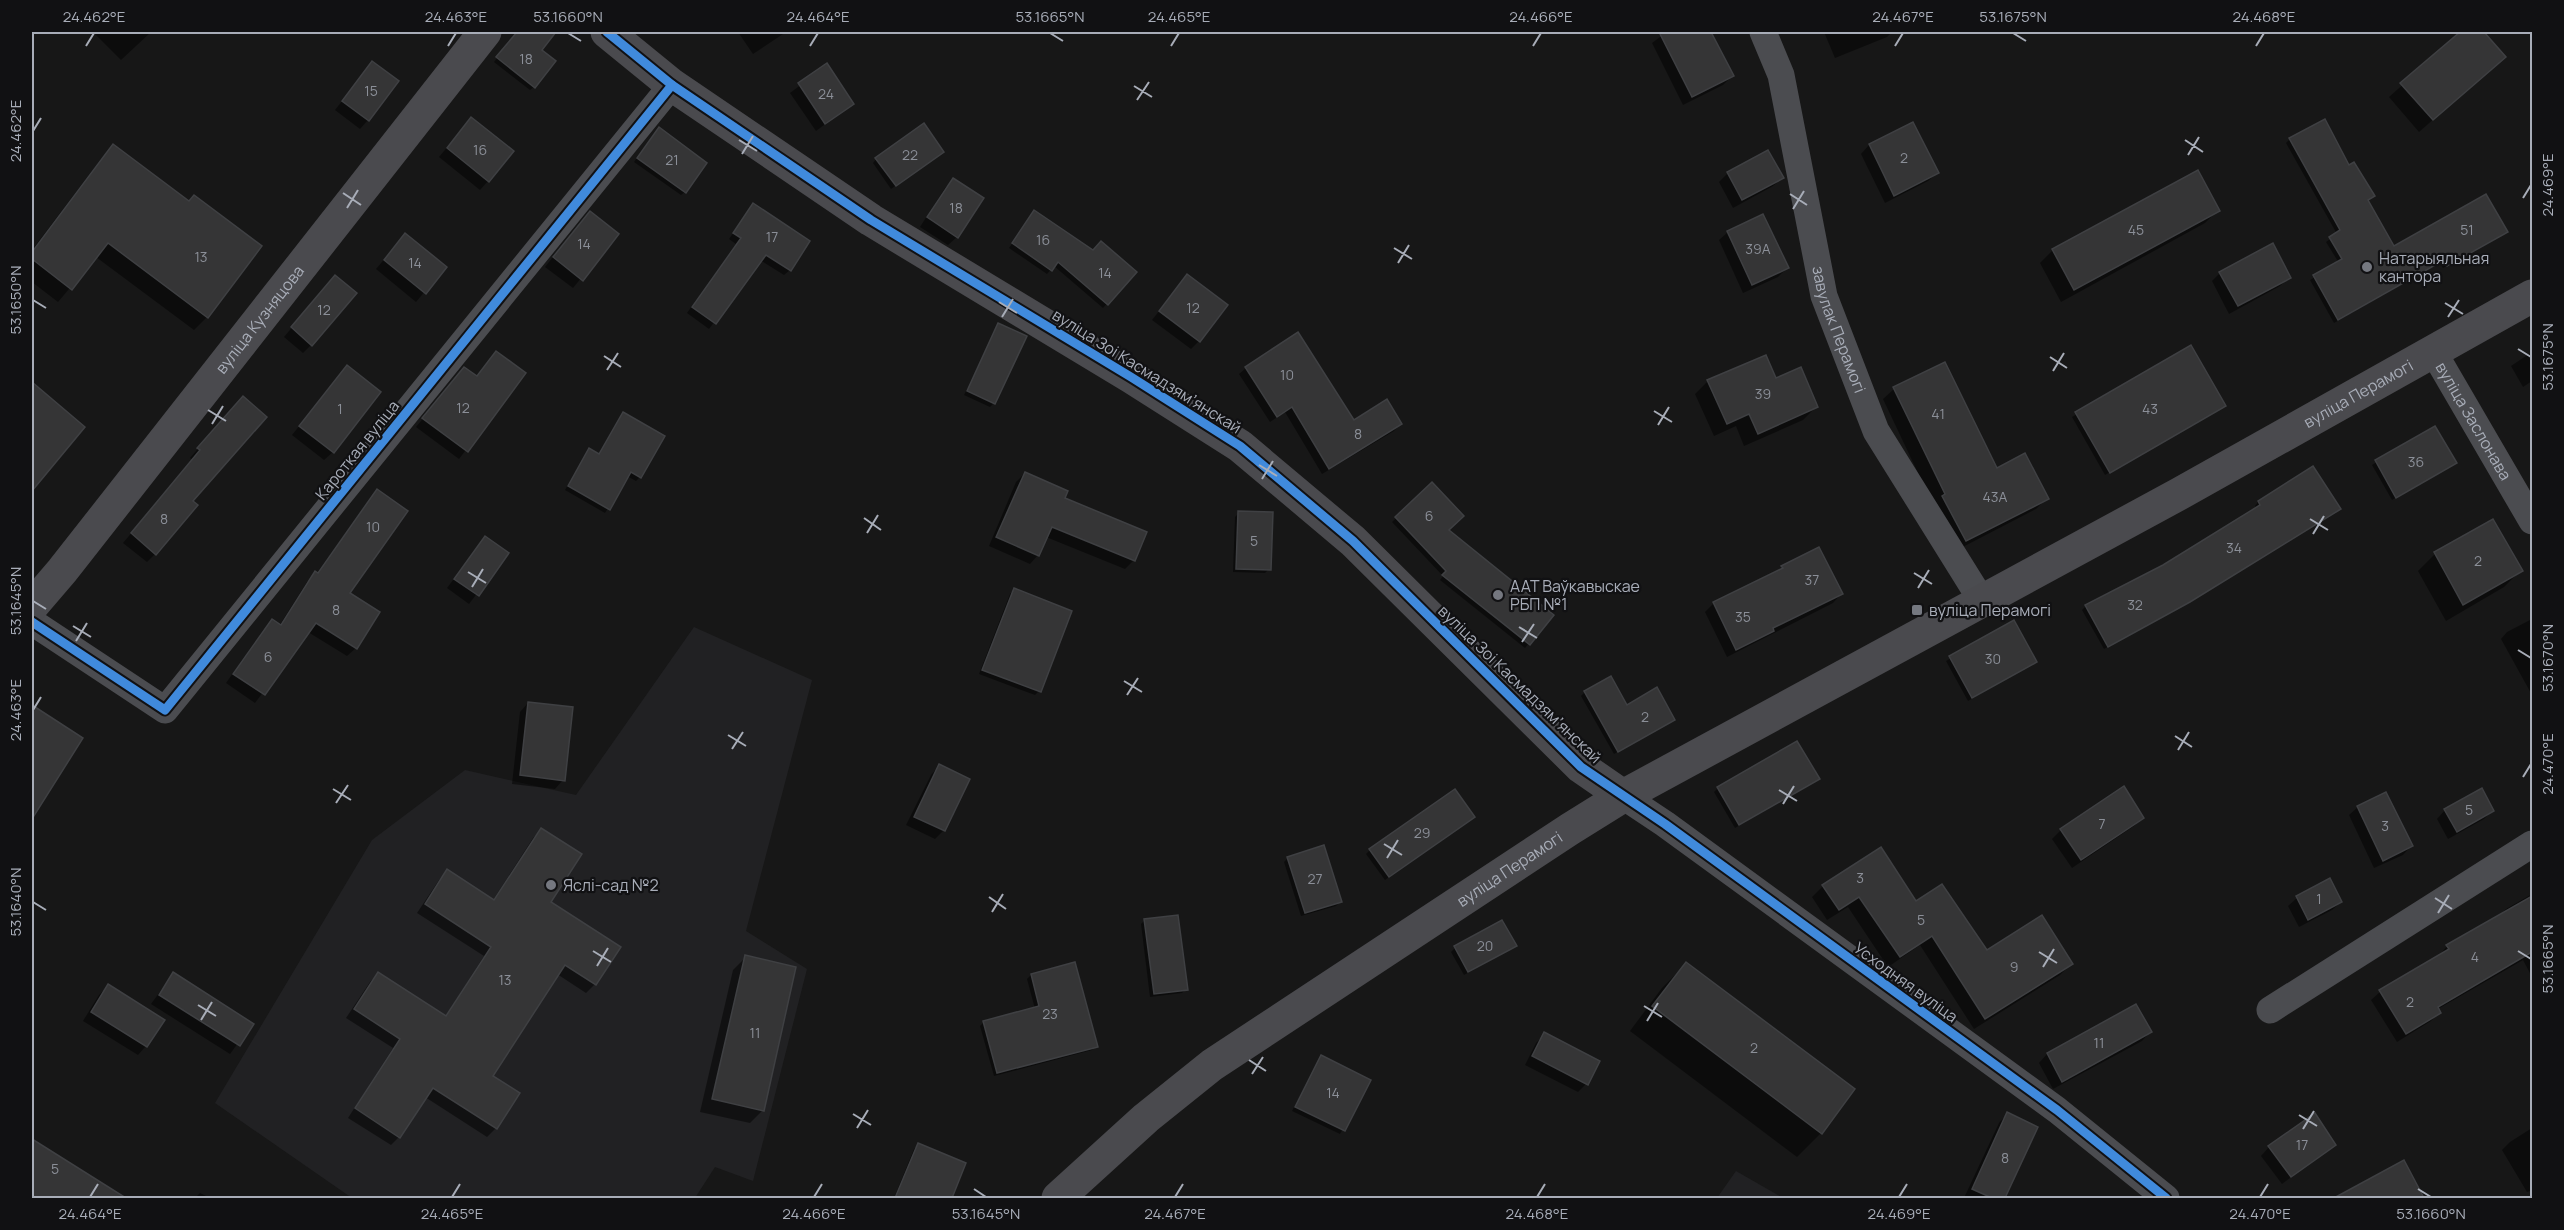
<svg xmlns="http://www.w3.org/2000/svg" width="2564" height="1230" viewBox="0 0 2564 1230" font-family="Manrope,sans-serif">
	<rect width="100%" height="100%" fill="#171717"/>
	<g fill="#212123">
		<path d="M694 627 812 680 746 931 807 969 753 1181 715 1167 695 1198H352L215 1103 372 840 465 770 576 795Z"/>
		<path d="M1736 1171 1783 1198H1717Z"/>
	</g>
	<g fill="#0007">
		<path d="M93 32H151L121 60Z"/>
		<path d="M517 32H554L539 50 534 87 530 90 494 62Z"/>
		<path d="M738 32H786L753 54Z"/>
		<path d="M1667 32H1709L1732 76 1723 85 1683 105 1652 43Z"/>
		<path d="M1824 32H1892L1887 37 1835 58Z"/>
		<path d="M2462 32H2482L2504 57 2419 132 2389 97Z"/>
		<path d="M372 63 368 120 360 129 335 110Z"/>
		<path d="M826 66 852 104 816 131 790 93Z"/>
		<path d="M471 119 488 181 480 190 439 157Z"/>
		<path d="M1913 124 1937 173 1928 181 1885 203 1861 154 1869 145Z"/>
		<path d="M655 133 685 192 681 195 634 162Z"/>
		<path d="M2290 139 2348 167 2373 196 2367 201 2393 248 2506 232 2443 268 2440 263 2334 323 2310 280 2339 263 2326 242 2337 234 2286 143Z"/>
		<path d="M114 146 189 203 260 246 207 317 194 330 96 257 58 302 32 282V250L101 159Z"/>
		<path d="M938 155 891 189 873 163 876 159Z"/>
		<path d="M1728 173 1782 178 1773 186 1733 208 1719 182Z"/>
		<path d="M953 180 957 237 948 245 920 227 945 188Z"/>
		<path d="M753 205 790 270 784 275 760 260 709 329 687 313 736 244 729 239Z"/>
		<path d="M2218 210 2205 223 2061 302 2040 263 2053 250Z"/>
		<path d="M1031 216 1093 252 1135 272 1103 308 1054 266 1047 274 1009 248Z"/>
		<path d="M581 222 617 234 573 288 545 267Z"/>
		<path d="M1728 232 1787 268 1778 277 1743 293 1719 240Z"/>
		<path d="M405 235 445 267 416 302 376 269Z"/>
		<path d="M2220 273 2289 277 2280 286 2229 314 2212 281Z"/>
		<path d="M1187 276 1199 341 1191 349 1152 320Z"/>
		<path d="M327 286 311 345 303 353 284 337Z"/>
		<path d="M999 325 994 403 990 407 964 395Z"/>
		<path d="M2191 348 2224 405 2105 475 2072 417Z"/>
		<path d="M2532 352V381L2523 387 2511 366Z"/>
		<path d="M496 353 524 374 459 459 416 427 464 369 476 377Z"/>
		<path d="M347 367 333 452 324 460 292 435Z"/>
		<path d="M1246 368 1353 422 1400 424 1394 431 1322 474 1285 412 1270 422 1239 374Z"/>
		<path d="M1775 380 1816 407 1803 420 1744 446 1736 426 1714 436 1695 394 1708 381Z"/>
		<path d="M32 384 83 428 32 488Z"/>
		<path d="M1894 389 1996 470 2047 498 2036 509 1955 551 1883 399Z"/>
		<path d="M235 406 191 501 155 554 147 562 123 543 193 460 190 458Z"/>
		<path d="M623 414 640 477 636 481 627 476 605 513 565 490 586 454 598 455Z"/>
		<path d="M2435 428 2455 463 2392 500 2372 465Z"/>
		<path d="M2313 468 2339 509 2336 513 2184 605 2104 649 2082 610 2086 606 2163 566 2257 509 2255 506 2258 502Z"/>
		<path d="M1025 473 1063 499 1134 560 1125 569 1046 537 1038 555 1030 564 989 546 1016 482Z"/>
		<path d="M1432 484 1446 530 1552 615 1525 648 1440 580 1443 576 1392 522Z"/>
		<path d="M377 491 348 593 356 648 347 656 308 632 255 703 226 683 264 629 272 621 279 626 307 582 316 574Z"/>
		<path d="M1239 513 1269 569 1265 573 1233 572 1235 517Z"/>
		<path d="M2492 521 2521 570 2504 587 2446 621 2418 571 2435 554Z"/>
		<path d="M485 538 507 554 469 604 447 588Z"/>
		<path d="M1782 567 1841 594 1833 603 1727 657 1705 612 1713 604 1776 573Z"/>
		<path d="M1014 590 1039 691 1035 695 979 674 1010 594Z"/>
		<path d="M2532 619V695L2501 639 2507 632Z"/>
		<path d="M2014 622 2035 662 1968 701 1946 661Z"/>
		<path d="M1585 692 1626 707 1673 720 1614 754 1581 696Z"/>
		<path d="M528 703 563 780 555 789 512 784 520 712Z"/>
		<path d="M32 707 81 739 32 816Z"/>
		<path d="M939 766 944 830 935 839 906 825 931 775Z"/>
		<path d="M1818 779 1735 828 1714 792 1718 788Z"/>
		<path d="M2358 807 2411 846 2403 855 2374 868 2349 815Z"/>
		<path d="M2445 810 2492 811 2484 819 2448 839 2437 819Z"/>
		<path d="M2142 818 2134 826 2072 868 2052 839 2061 830Z"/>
		<path d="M1469 821 1385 880 1366 854 1370 850Z"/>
		<path d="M541 830 549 902 595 984 586 993 557 974 491 1076 518 1094 496 1128 487 1137 425 1097 399 1137 391 1145 348 1118 393 1048 346 1018 370 982 378 973 445 1017 484 956 417 913 439 880 447 871 493 900 533 838Z"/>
		<path d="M1288 858 1340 902 1336 906 1301 916 1284 862Z"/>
		<path d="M2330 880 2341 902 2332 910 2299 927 2288 906 2297 898Z"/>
		<path d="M1823 886 1916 903 1986 952 2071 964 2060 975 1974 1029 1920 945 1888 967 1848 907 1827 920 1812 897Z"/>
		<path d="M2532 894V977L2523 960 2438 1009 2439 1012 2431 1021 2397 1042 2371 1000 2380 992 2439 956 2447 946 2498 917 2506 909Z"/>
		<path d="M1145 920 1186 989 1182 993 1150 997 1141 924Z"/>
		<path d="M1515 946 1464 975 1451 952 1455 948Z"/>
		<path d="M746 957 763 1110 750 1123 700 1112 733 970Z"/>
		<path d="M1686 964 1821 1133 1797 1157 1630 1031 1662 988Z"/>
		<path d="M173 974 252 1024 230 1054 151 1004Z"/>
		<path d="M1031 975 1096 1046 1092 1050 994 1076 980 1026 984 1022 1035 1009 1027 979Z"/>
		<path d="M108 986 146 1046 138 1055 83 1021 99 995Z"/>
		<path d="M2135 1006 2150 1032 2142 1041 2053 1089 2039 1063 2047 1054Z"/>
		<path d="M1545 1034 1586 1084 1578 1092 1525 1065 1536 1043Z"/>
		<path d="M1321 1057 1369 1081 1340 1134 1292 1111Z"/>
		<path d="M2007 1114 2036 1128 2003 1198H1964L1999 1123Z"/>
		<path d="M2532 1128V1195L2530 1191 2527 1192 2502 1150 2510 1142Z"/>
		<path d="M32 1141 123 1198H32Z"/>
		<path d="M918 1145 964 1164 950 1198H894L914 1149Z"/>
		<path d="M2334 1145 2282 1184 2261 1156 2269 1147Z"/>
		<path d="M2350 1191 2421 1197 2419 1198H2343Z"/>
		<path d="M200 1193 210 1198H195Z"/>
	</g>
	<g fill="#353536" stroke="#3f4043" stroke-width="1.5">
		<path d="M517 32H556L542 50 556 61 535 88 496 57Z"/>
		<path d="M1659 32H1711L1734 76 1692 97Z"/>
		<path d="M2460 32H2484L2506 57 2433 120 2400 83Z"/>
		<path d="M372 61 399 81 369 121 342 101Z"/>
		<path d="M827 63 854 104 825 124 798 83Z"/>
		<path d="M471 117 514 151 489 182 447 148Z"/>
		<path d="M2325 119 2349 165 2354 162 2375 196 2368 200 2394 246 2486 194 2508 232 2447 266 2444 260 2338 320 2313 275 2342 259 2329 237 2340 230 2289 138Z"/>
		<path d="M1913 122 1939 173 1894 196 1869 144Z"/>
		<path d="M924 123 944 152 896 186 875 158Z"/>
		<path d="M659 127 707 163 686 193 637 158Z"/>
		<path d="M113 144 189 201 194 195 262 246 208 318 108 243 72 290 32 259V252Z"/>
		<path d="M1768 150 1784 178 1742 200 1727 172Z"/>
		<path d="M2198 170 2220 211 2074 290 2052 249Z"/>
		<path d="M953 178 984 198 958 238 927 217Z"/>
		<path d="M753 203 810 241 791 271 766 255 716 324 692 307 741 238 733 233Z"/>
		<path d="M1034 210 1093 250 1101 241 1137 272 1108 305 1058 262 1052 271 1012 243Z"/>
		<path d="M590 211 619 234 583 281 553 257Z"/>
		<path d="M1763 214 1789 268 1752 285 1727 231Z"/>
		<path d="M405 233 447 267 426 294 384 260Z"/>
		<path d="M2273 243 2291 278 2238 306 2219 272Z"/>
		<path d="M1187 274 1228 305 1200 342 1159 311Z"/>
		<path d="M335 275 357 293 312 346 291 327Z"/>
		<path d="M998 323 1027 336 995 404 967 391Z"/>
		<path d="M1298 332 1354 420 1387 399 1402 424 1329 469 1292 407 1277 417 1245 367Z"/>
		<path d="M2191 345 2226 406 2110 473 2075 412Z"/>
		<path d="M496 351 526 373 468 452 422 418 464 367 477 376Z"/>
		<path d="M1766 355 1776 378 1801 367 1818 407 1758 434 1749 414 1727 424 1707 380Z"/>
		<path d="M1945 362 1997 468 2025 453 2049 499 1966 541 1942 496 1945 494 1893 387Z"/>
		<path d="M347 365 381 392 334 453 299 426Z"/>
		<path d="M32 382 85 427 32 491Z"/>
		<path d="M243 396 267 417 193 501 198 505 156 555 131 533 200 450 197 448Z"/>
		<path d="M623 412 665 436 641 478 631 472 610 510 568 486 589 448 599 454Z"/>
		<path d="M2435 426 2457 463 2396 498 2375 460Z"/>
		<path d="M2313 466 2341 509 2190 602 2108 647 2085 605 2163 565 2260 505 2258 501Z"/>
		<path d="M1025 472 1068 491 1065 498 1147 532 1135 561 1052 527 1039 556 996 537Z"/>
		<path d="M1432 482 1464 516 1449 530 1554 615 1530 645 1442 575 1446 571 1395 517Z"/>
		<path d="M377 489 408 511 350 593 380 612 357 649 316 623 265 695 233 674 272 619 281 625 315 571 318 573Z"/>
		<path d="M1238 511 1273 512 1271 570 1236 569Z"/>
		<path d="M2493 519 2523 571 2463 605 2434 552Z"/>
		<path d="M485 536 509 553 479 596 454 579Z"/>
		<path d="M1819 547 1843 594 1773 628 1774 631 1736 650 1713 602 1783 568 1781 566Z"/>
		<path d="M1014 588 1072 611 1041 692 982 670Z"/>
		<path d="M2014 620 2037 662 1972 698 1949 656Z"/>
		<path d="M1611 676 1627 705 1657 687 1675 720 1618 752 1584 691Z"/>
		<path d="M528 702 573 707 565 781 520 775Z"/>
		<path d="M32 705 83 738 32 819Z"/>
		<path d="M1797 741 1820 779 1739 825 1717 787Z"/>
		<path d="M939 764 970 779 945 831 914 817Z"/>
		<path d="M2124 786 2144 818 2081 860 2060 829Z"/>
		<path d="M2482 788 2494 811 2457 832 2444 809Z"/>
		<path d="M1455 789 1475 817 1389 877 1369 849Z"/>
		<path d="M2386 792 2413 846 2383 861 2357 806Z"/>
		<path d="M541 828 582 854 551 902 621 947 596 985 565 965 493 1076 520 1093 497 1129 433 1088 400 1138 355 1108 400 1039 354 1009 378 972 446 1016 491 947 425 904 447 869 494 900Z"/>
		<path d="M1324 845 1342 902 1305 913 1287 857Z"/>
		<path d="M1881 847 1916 901 1942 884 1987 950 2042 915 2073 964 1985 1019 1932 936 1900 957 1859 897 1839 910 1822 885Z"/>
		<path d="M2330 878 2342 902 2308 920 2296 896Z"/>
		<path d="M2532 896V952L2438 1007 2441 1013 2406 1034 2379 990 2449 949 2446 945Z"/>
		<path d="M1178 915 1188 990 1154 994 1144 919Z"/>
		<path d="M1502 920 1517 946 1468 972 1454 946Z"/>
		<path d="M745 955 796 967 764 1111 712 1099Z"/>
		<path d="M1075 962 1098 1047 997 1073 983 1021 1039 1006 1031 974Z"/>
		<path d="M1686 962 1855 1089 1822 1134 1652 1006Z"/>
		<path d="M173 972 254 1024 240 1046 159 995Z"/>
		<path d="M108 984 165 1020 147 1047 91 1012Z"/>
		<path d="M2136 1004 2152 1032 2062 1082 2047 1053Z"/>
		<path d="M1544 1032 1600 1061 1588 1085 1532 1056Z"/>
		<path d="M1321 1055 1371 1080 1345 1131 1295 1107Z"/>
		<path d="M2007 1112 2038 1127 2005 1198H1992L1972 1189Z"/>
		<path d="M2315 1113 2336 1145 2291 1177 2268 1146Z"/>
		<path d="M32 1139 126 1198H32Z"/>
		<path d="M918 1143 966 1163 952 1198H895Z"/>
		<path d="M2404 1160 2424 1198H2334Z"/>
	</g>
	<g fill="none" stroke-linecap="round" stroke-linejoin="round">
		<g stroke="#4b4c50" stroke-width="27">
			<path id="s1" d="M1763 32 1781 75 1824 296 1876 431 1982 601"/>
			<path id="s2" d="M2433 351 2532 521"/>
			<path d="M32 622 165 710 672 85"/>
			<path d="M1623 796 1665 824 2057 1110 2166 1198"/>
			<path d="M2270 1010 2532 844"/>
		</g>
		<g stroke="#4a4a4e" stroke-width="33">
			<path d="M607 32 672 85 871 220 1131 377 1240 446 1353 541 1581 767 1623 796"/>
			<path id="s3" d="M32 606 62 571 485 32"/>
			<path id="s4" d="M1058 1198 1146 1118 1212 1065 1570 829 1623 796 2179 494 2532 296"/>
		</g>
		<g stroke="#111113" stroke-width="13">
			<g id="cycleway">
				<path d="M607 32 672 85 871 220 1131 377 1240 446 1353 541 1581 767 1665 824 2057 1110 2166 1198"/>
				<path d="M32 622 165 710 672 85"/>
			</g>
		</g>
		<use href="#cycleway" stroke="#408adc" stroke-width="9"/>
	</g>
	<path fill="none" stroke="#a8adb8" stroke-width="2" d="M568 33 581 41M1050 33 1063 41M2013 33 2026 41M86 46 94 33M448 46 456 33M810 46 818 33M1171 46 1179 33M1533 46 1541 33M1895 46 1903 33M2256 46 2264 33M1134 86 1152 97M1137 100 1149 82M33 131 41 118M739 140 757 151M2185 140 2203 152M742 154 753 136M2188 155 2199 137M343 193 361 205M1790 194 1807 205M2523 198 2531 185M347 208 358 190M1793 209 1804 191M1394 248 1412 259M1398 263 1409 245M33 300 46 308M999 302 1017 313M2445 303 2463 314M1002 317 1013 299M2448 317 2459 300M2518 349 2531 357M604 356 621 367M2050 357 2067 368M607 370 618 353M2053 371 2064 353M208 410 226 421M1654 411 1672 422M212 424 223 406M1658 425 1669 407M1259 465 1277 476M1262 479 1273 461M864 518 881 530M2310 519 2328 530M867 533 878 515M2313 534 2324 516M468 572 486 583M1914 573 1932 584M472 587 483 569M1918 588 1929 570M33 601 46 609M73 626 91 637M1519 627 1537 638M76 641 87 623M1522 642 1534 624M2518 650 2531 658M1124 681 1142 692M1127 695 1138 678M33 710 41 697M728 735 746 746M2175 736 2192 747M732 749 743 732M2178 750 2189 732M2523 777 2531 764M333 789 351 800M1779 790 1797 801M336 803 348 785M1783 804 1794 786M1384 844 1402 855M1387 858 1398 840M989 897 1006 909M2435 898 2452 909M33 902 46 910M992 912 1003 894M2438 913 2449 895M593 951 611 962M2518 951 2531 959M2039 952 2057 963M597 966 608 948M2043 967 2054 949M198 1005 216 1016M1644 1006 1662 1017M201 1020 212 1002M1647 1021 1658 1003M1249 1060 1266 1071M1252 1074 1263 1057M853 1114 871 1125M2299 1115 2317 1126M857 1128 868 1110M2303 1129 2314 1111M974 1189 986 1197M2418 1189 2431 1197M90 1197 98 1184M452 1197 460 1184M814 1197 822 1184M1175 1197 1183 1184M1537 1197 1545 1184M1899 1197 1907 1184M2260 1197 2268 1184"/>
	<g fill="#757880" stroke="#111113" stroke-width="2">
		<circle cx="2367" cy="267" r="6"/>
		<circle cx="1498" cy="595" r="6"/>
		<rect x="1911" y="604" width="12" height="12" rx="3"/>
		<circle cx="551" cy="885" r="6"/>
	</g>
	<g text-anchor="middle" stroke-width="4.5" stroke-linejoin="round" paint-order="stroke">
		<g font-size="14" fill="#8b8f98">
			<text x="526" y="64">18</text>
			<text x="371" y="96">15</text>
			<text x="826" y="99">24</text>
			<text x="480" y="155">16</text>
			<text x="910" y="160">22</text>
			<text x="1904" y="163">2</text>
			<text x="672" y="165">21</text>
			<text x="956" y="213">18</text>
			<text x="2136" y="235">45</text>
			<text x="2467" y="235">51</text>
			<text x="772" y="242">17</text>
			<text x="1043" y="245">16</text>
			<text x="584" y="249">14</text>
			<text x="1758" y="254">39А</text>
			<text x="201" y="262">13</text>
			<text x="415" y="268">14</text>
			<text x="1105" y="278">14</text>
			<text x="1193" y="313">12</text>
			<text x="324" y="315">12</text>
			<text x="1287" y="380">10</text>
			<text x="1763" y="399">39</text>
			<text x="463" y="413">12</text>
			<text x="340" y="414">1</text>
			<text x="2150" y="414">43</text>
			<text x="1938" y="419">41</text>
			<text x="1358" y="439">8</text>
			<text x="2416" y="467">36</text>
			<text x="1995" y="502">43А</text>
			<text x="1429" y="521">6</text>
			<text x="164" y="524">8</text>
			<text x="373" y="532">10</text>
			<text x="1254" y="546">5</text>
			<text x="2234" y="553">34</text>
			<text x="2478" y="566">2</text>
			<text x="1812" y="585">37</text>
			<text x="2135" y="610">32</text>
			<text x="336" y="615">8</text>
			<text x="1743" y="622">35</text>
			<text x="268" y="662">6</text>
			<text x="1993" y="664">30</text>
			<text x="1645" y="722">2</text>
			<text x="2469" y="815">5</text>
			<text x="2102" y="829">7</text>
			<text x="2385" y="831">3</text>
			<text x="1422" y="838">29</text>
			<text x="1860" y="883">3</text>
			<text x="1315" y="884">27</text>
			<text x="2319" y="904">1</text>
			<text x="1921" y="925">5</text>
			<text x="1485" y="951">20</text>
			<text x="2475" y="962">4</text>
			<text x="2014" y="972">9</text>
			<text x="505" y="985">13</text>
			<text x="2410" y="1007">2</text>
			<text x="1050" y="1019">23</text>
			<text x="755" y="1038">11</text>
			<text x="2099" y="1048">11</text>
			<text x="1754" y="1053">2</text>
			<text x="1333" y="1098">14</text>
			<text x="2302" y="1150">17</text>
			<text x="2005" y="1163">8</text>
			<text x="55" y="1174">5</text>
		</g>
		<g font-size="16" fill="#a8adb8" stroke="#111113" text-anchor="start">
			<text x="2379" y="264">Натарыяльная<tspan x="2379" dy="18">кантора</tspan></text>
			<text x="1510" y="592">ААТ Ваўкавыскае<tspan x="1510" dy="18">РБП №1</tspan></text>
			<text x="1929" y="616">вуліца Перамогі</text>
			<text x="563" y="891">Яслі-сад №2</text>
		</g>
		<g font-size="16" fill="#a8adb8" stroke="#111113">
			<text dy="6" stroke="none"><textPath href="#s3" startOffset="366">вуліца Кузняцова</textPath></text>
			<text dy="6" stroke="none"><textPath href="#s1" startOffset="308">завулак Перамогі</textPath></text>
			<text transform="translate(1147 371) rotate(32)" y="6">вуліца Зоі Касмадзямʼянскай</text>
			<text dy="6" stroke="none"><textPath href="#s4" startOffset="1533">вуліца Перамогі</textPath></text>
			<text dy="6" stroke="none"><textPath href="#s2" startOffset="81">вуліца Заслонава</textPath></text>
			<text transform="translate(357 450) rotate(-51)" y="6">Кароткая вуліца</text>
			<text transform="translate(1520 684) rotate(44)" y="6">вуліца Зоі Касмадзямʼянскай</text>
			<text dy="6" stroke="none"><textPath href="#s4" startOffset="560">вуліца Перамогі</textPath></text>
			<text transform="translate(1906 982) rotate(36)" y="6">Усходняя вуліца</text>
		</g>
	</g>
	<rect width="2564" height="1230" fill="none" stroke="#111113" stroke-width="66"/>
	<rect x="33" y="33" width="2498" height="1164" fill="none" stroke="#a8adb8" stroke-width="2"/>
	<g font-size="15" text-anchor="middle" fill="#a8adb8">
		<text x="94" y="22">24.462°E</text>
		<text x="456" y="22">24.463°E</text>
		<text x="568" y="22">53.1660°N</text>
		<text x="818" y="22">24.464°E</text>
		<text x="1050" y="22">53.1665°N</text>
		<text x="1179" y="22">24.465°E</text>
		<text x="1541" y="22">24.466°E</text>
		<text x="1903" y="22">24.467°E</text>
		<text x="2013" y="22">53.1675°N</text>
		<text x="2264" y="22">24.468°E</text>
		<text transform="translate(16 131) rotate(-90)" y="5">24.462°E</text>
		<text transform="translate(2548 185) rotate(-90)" y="5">24.469°E</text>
		<text transform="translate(16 300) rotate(-90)" y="5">53.1650°N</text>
		<text transform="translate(2548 357) rotate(-90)" y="5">53.1675°N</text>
		<text transform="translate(16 601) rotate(-90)" y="5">53.1645°N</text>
		<text transform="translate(2548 658) rotate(-90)" y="5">53.1670°N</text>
		<text transform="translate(16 710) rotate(-90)" y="5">24.463°E</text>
		<text transform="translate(2548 764) rotate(-90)" y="5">24.470°E</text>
		<text transform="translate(16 902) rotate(-90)" y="5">53.1640°N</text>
		<text transform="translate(2548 959) rotate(-90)" y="5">53.1665°N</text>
		<text x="90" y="1219">24.464°E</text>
		<text x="452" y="1219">24.465°E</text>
		<text x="814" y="1219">24.466°E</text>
		<text x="986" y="1219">53.1645°N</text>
		<text x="1175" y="1219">24.467°E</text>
		<text x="1537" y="1219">24.468°E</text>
		<text x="1899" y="1219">24.469°E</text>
		<text x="2260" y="1219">24.470°E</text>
		<text x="2431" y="1219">53.1660°N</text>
	</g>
</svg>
